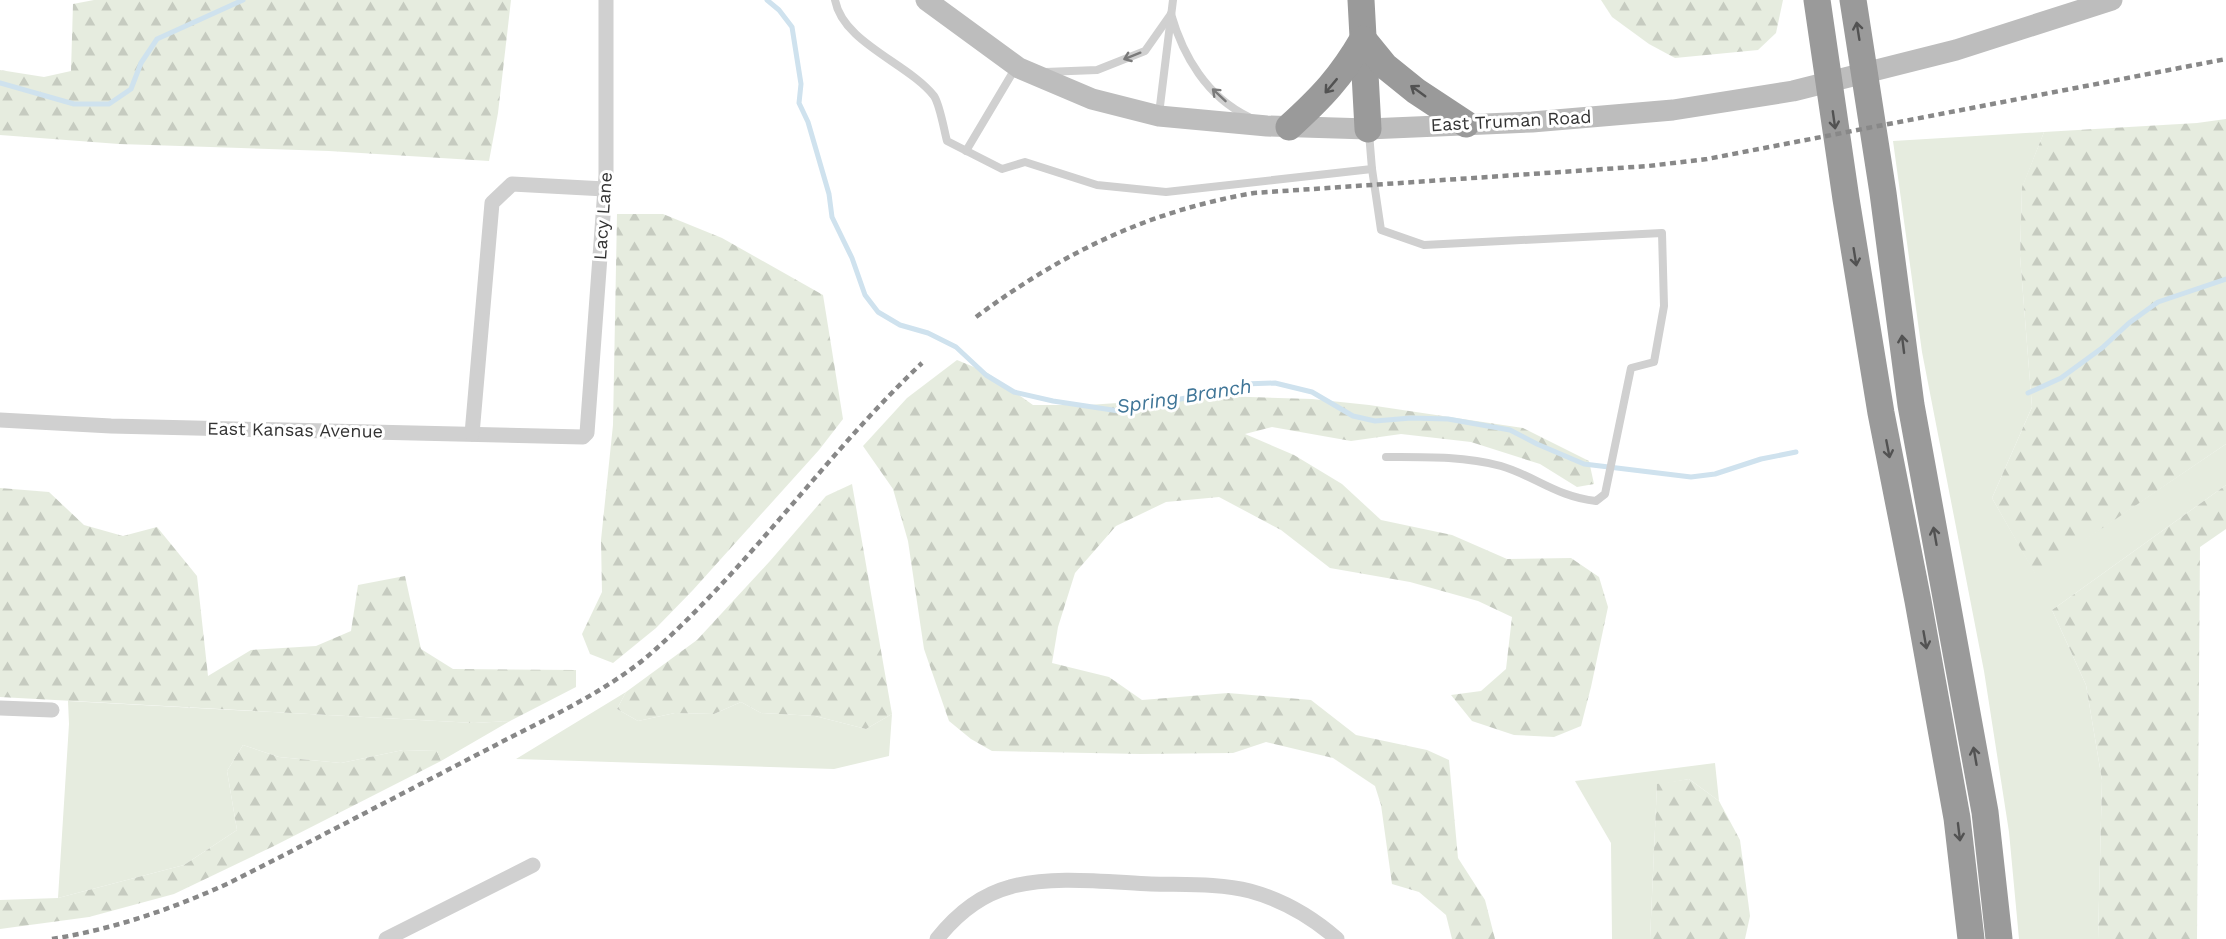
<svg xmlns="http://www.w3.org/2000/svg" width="2226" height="939" viewBox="0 0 2226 939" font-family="'Work Sans',sans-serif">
	<defs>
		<pattern id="forest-firs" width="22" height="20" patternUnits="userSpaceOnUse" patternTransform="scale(1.5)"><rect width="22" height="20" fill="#e6ecdf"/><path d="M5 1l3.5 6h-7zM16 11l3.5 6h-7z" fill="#c6cbc0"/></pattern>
	</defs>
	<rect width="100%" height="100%" fill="#fff"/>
	<g fill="#e6ecdf">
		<path d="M2044 132 2022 188 2020 256 2032 407 1992 498 2035 573 2226 444V485L2052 610 2086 685 2102 780 2098 939H2019L2009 832 1984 671 1922 352 1893 141Z"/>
		<path d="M626 692 617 709 638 721 675 713 714 714 741 702 761 713 815 716 866 729 892 714 889 756 834 769 516 759Z"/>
		<path d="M68 701 474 723 510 721 441 761 437 751 403 750 341 763 279 757 243 745 227 771 237 830 184 865 58 898 69 724Z"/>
		<path d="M1715 763 1719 801 1689 779 1657 785 1650 939H1612L1611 843 1575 781Z"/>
	</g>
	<g fill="url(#forest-firs)">
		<path d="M94 0H511L498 113 489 161 329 151 119 144 0 135V70L44 77 71 71 73 4Z"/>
		<path d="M1601 0H1783L1776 33 1758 50 1675 58 1649 44 1612 17Z"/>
		<path d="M2226 119V444L2035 574 1992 498 2032 407 2020 256 2022 187 2044 132 2197 123Z"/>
		<path d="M617 214H663L722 238 823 295 843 419 819 450 693 590 656 628 613 663 590 654 582 634 602 592 601 540 613 425Z"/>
		<path d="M957 360 986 372 1033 405H1088L1220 396 1312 399 1369 405 1523 428 1589 461 1594 484 1577 487 1540 464 1471 442 1401 434 1351 441 1272 427 1245 434 1294 455 1342 484 1381 520 1452 535 1507 559 1571 558 1599 577 1608 607 1591 687 1581 726 1554 737 1514 735 1472 721 1451 695 1481 691 1506 669 1512 617 1478 601 1410 582 1330 568 1281 530 1219 497 1166 502 1116 526 1075 573 1058 627 1052 663 1109 677 1142 700 1228 693 1311 700 1356 735 1427 750 1449 760 1458 858 1485 900 1495 939H1452L1446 915 1419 892 1392 884 1381 805 1375 786 1333 758 1266 742 1233 753 1140 754 992 751 971 739 949 721 924 649 908 541 893 489 863 446 907 398Z"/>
		<path d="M852 484 892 714 866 729 815 716 761 713 741 702 714 714 675 713 638 721 617 709 626 692 697 640 770 561 826 496Z"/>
		<path d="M2226 485V529L2200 547 2197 939H2098L2102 780 2086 685 2052 610Z"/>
		<path d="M0 488 49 492 84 525 123 536 157 527 197 576 208 676 251 650 316 646 351 631 358 585 405 576 421 649 453 669 576 670V687L510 721 474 723 0 697Z"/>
		<path d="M243 745 279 757 341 763 403 750 437 751 441 761 274 846 174 894 89 917 0 929V900L58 898 184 865 237 830 227 771Z"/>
		<path d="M1689 779 1719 801 1740 840 1750 916 1745 939H1650L1657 784Z"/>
	</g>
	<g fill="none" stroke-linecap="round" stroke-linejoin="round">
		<g stroke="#cfe2ee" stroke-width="5">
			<path d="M767 0 779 10 792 27 801 84 799 103 808 122 829 194 832 217 852 258 865 295 878 312 900 325 928 333 956 347 986 375 1014 392 1053 401 1119 411 1196 396 1244 384 1275 383 1312 392 1353 416 1375 421 1411 418 1448 419 1510 430 1537 444 1584 464 1691 477 1715 474 1761 459 1796 452"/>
			<path d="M0 83 74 104H109L131 89 141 63 157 39 243 0"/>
			<path d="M2028 393 2061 378 2102 348 2129 323 2158 302 2226 279"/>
		</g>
		<g stroke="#d0d0d0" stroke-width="8">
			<path d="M835 0C843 43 908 63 934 96 940 105 944 130 947 141L1002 169 1025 162 1097 185 1166 192 1372 169"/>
			<path d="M1171 14C1183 56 1207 97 1249 117"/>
			<path d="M1045 72 1097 70 1145 51 1171 14"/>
			<path d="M1159 114 1173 0"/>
			<path d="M1369 133 1372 169 1381 230 1424 245 1662 233 1664 306 1654 362 1631 368 1605 494 1596 501C1557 497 1535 476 1501 466 1464 456 1424 457 1386 457"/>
			<path d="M966 151 1016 67"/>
		</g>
		<g stroke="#d0d0d0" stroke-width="15">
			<path d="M0 420 111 426 583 437 587 433 606 175V0"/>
			<path d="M472 434 492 203 512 184 605 189"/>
			<path d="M0 708 52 710"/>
			<path d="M386 939 533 865"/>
			<path d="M937 939C956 915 980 895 1010 887 1050 875 1108 882 1151 884 1183 885 1219 883 1250 891 1283 900 1312 917 1337 939"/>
		</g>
		<path stroke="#bdbdbd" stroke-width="21" d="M926 0 1019 68 1092 99 1159 116 1267 126 1368 129 1532 122 1673 110 1793 91 1956 50 2112 0"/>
		<g stroke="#9a9a9a" stroke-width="27">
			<path d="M1361 0 1368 129"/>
			<path d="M1817 0 1846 199 1881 413 1918 601 1957 818 1971 939"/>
			<path d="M1853 0 1883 193 1911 405 1985 812 1999 939"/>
			<path d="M1289 127C1322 97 1341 77 1363 39L1385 66 1416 91 1466 124"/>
		</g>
		<g stroke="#888" stroke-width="4.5" stroke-dasharray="6 4.5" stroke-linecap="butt">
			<path d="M976 317C1062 253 1148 211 1254 193L1648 166 1707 159 2226 59"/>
			<path d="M52 939C114 929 172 909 229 883 316 839 403 793 490 748 547 718 610 691 657 648 754 561 828 452 922 363"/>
		</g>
	</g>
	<defs><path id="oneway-shaft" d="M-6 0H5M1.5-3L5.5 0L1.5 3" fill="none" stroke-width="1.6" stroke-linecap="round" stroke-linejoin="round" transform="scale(1.5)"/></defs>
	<g stroke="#525252">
		<use href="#oneway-shaft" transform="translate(1858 31) rotate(-99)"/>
		<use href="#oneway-shaft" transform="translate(1331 86) rotate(130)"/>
		<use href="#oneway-shaft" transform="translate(1418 91) rotate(-144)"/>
		<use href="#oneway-shaft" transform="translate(1834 120) rotate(82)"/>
		<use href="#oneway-shaft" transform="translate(1855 257) rotate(81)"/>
		<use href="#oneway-shaft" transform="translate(1903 344) rotate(-97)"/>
		<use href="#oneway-shaft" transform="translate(1888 449) rotate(79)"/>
		<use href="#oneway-shaft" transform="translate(1935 536) rotate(-100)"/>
		<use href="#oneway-shaft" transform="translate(1925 640) rotate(80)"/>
		<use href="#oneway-shaft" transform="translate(1975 756) rotate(-100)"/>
		<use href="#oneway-shaft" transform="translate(1959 832) rotate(83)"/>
	</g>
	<g stroke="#7a7a7a">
		<use href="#oneway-shaft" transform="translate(1132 56) rotate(158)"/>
		<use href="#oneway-shaft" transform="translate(1219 95) rotate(-137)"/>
	</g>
	<g text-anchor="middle" stroke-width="6" stroke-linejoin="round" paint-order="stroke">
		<g font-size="18" fill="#333" stroke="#fff">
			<text transform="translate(1511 121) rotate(-3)" y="6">East Truman Road</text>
			<text transform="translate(603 216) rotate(-86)" y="6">Lacy Lane</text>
			<text transform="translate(295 430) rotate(1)" y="6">East Kansas Avenue</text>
		</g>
		<g font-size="20" font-style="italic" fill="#3f7597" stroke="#fff">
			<text transform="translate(1184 396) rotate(-9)" y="7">Spring Branch</text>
		</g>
	</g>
</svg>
